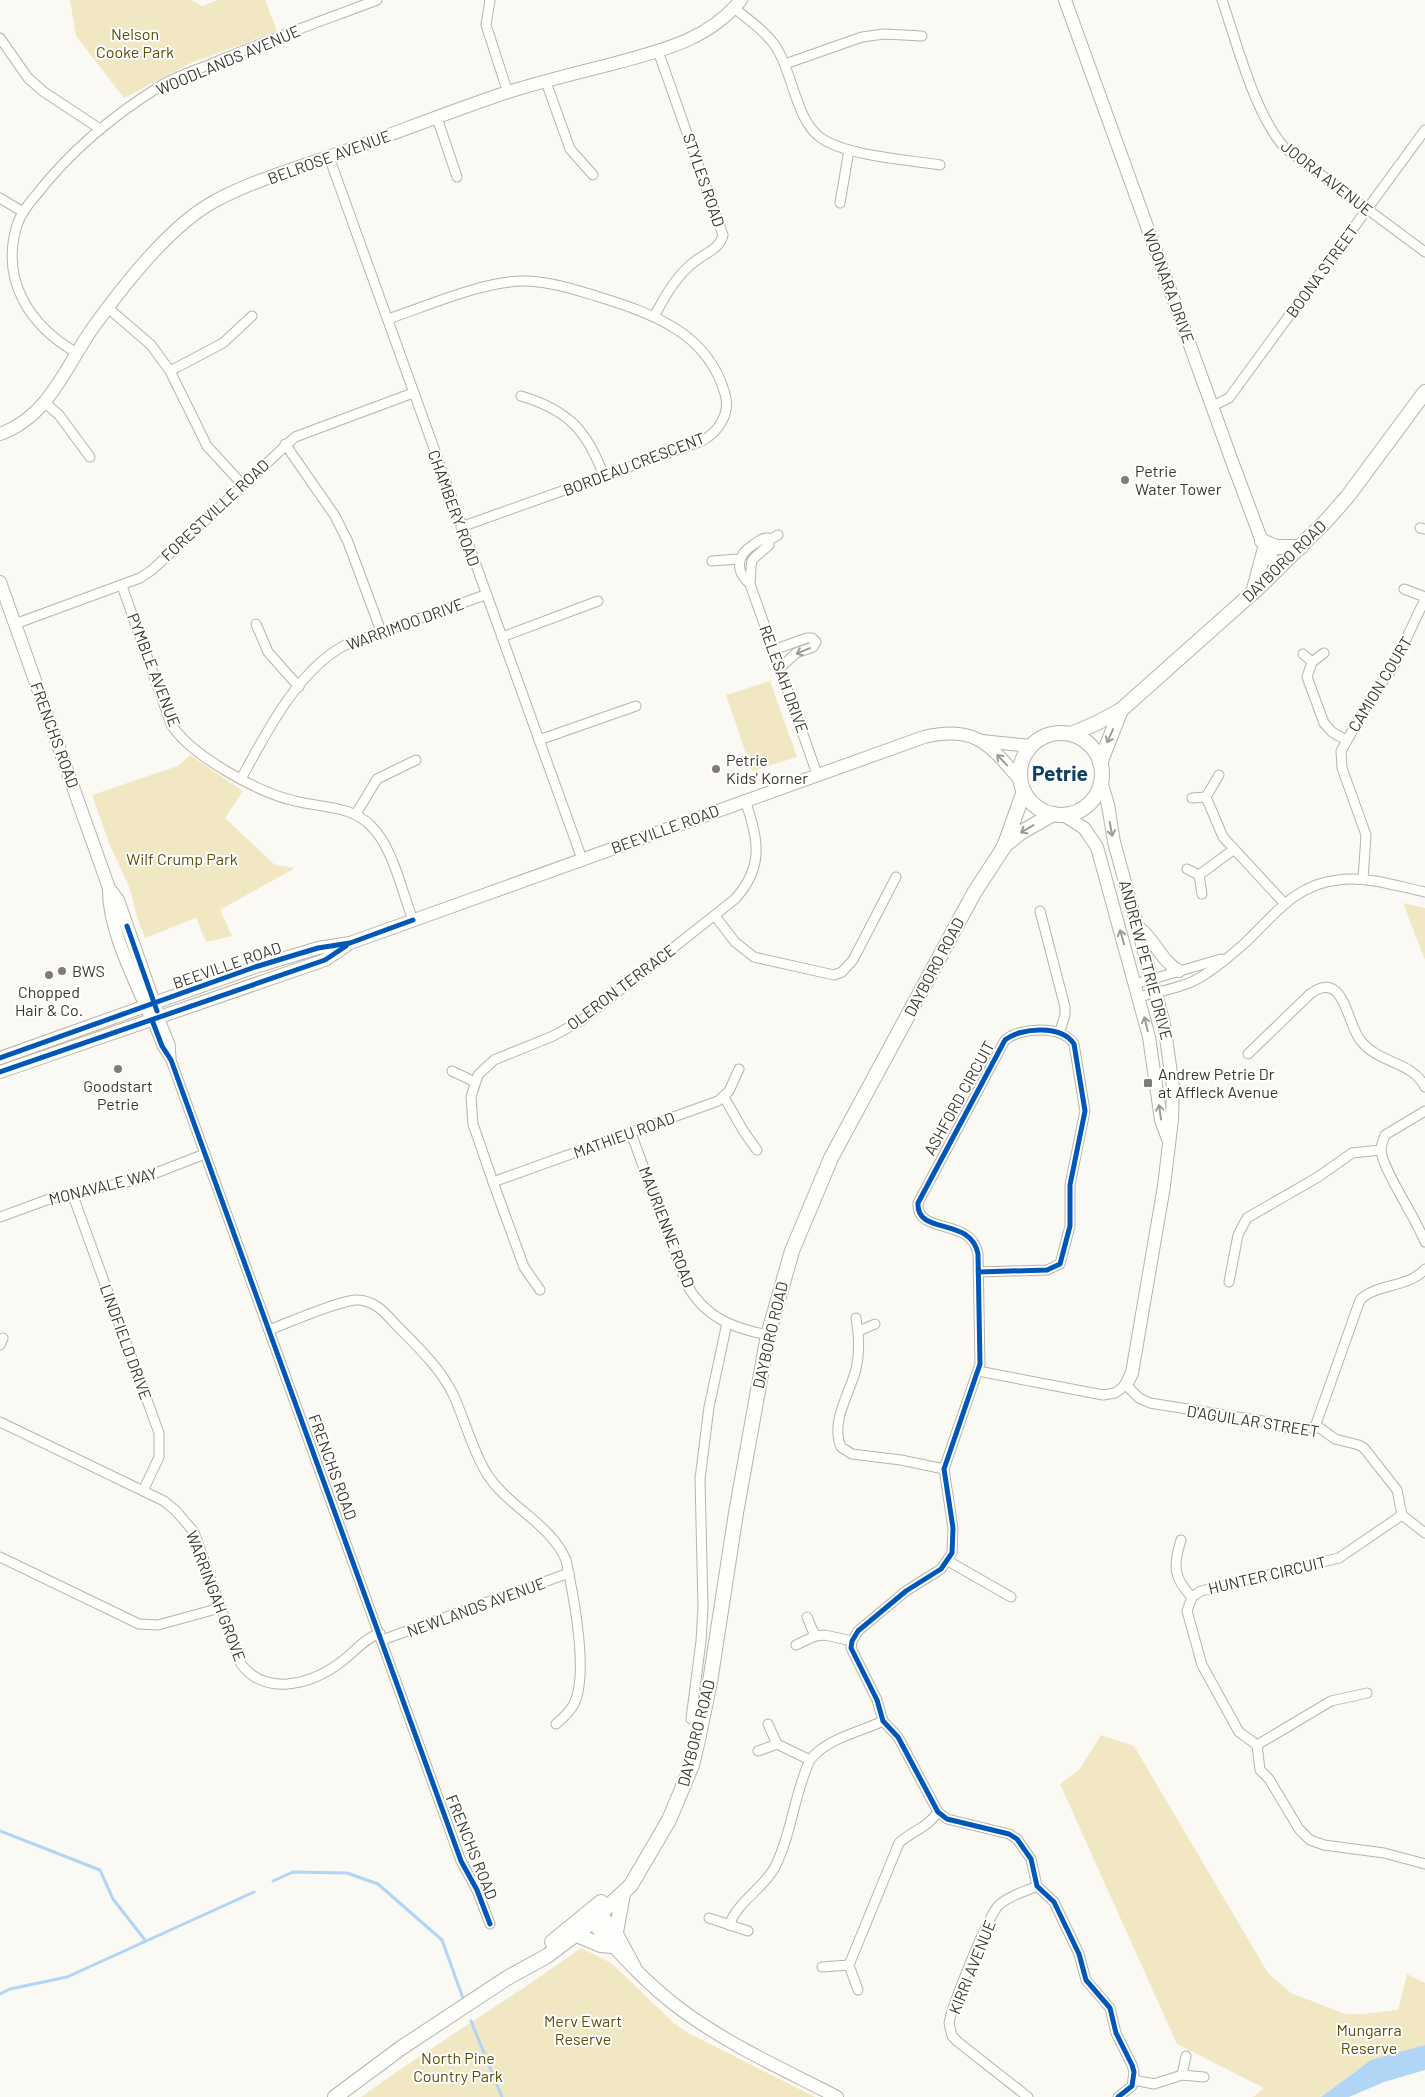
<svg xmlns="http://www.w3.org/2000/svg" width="1425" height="2097" viewBox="0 0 1425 2097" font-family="Barlow,sans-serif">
	<rect width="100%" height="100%" fill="#faf9f4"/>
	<g fill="#f1e7c2">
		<path d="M70 0H191L202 6 218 0H265L277 31 191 63 124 98 76 36Z"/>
		<path d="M770 681 797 757 752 771 726 695Z"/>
		<path d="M190 755 243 791 225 818 275 865 295 868 220 910 232 936 206 942 196 918 145 938 137 917 130 889 109 843 92 795 178 766Z"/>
		<path d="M1403 903 1425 908V960Z"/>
		<path d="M1101 1735 1134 1746 1268 1973 1291 1993 1345 2014H1362L1398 2010 1407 1974 1425 1983V2045L1361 2067 1321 2097H1253L1264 2088 1177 2044 1060 1784 1079 1770Z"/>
		<path d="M581 1948 611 1963 676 2025 690 2034 815 2097H361C433 2045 509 2000 581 1948Z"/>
	</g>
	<path fill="#b0d5f5" d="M1425 2045V2070L1384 2082 1349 2097H1321L1371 2060Z"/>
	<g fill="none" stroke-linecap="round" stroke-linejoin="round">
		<g stroke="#b0d5f5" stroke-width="3">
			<path d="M0 1831 100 1870 113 1899 145 1940"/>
			<path d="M273 1881 293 1872 347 1873 378 1884 442 1940 464 2001"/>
			<path d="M0 1994 10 1989 67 1977 254 1892"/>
			<path d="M471 2021 502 2097"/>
		</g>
		<g stroke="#b6b4ac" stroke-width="11">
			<g id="street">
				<path d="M490 0 486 25 508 93"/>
				<path d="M1222 0C1237 44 1255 115 1285 148L1425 252"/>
				<path d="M734 8C749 20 765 31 776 47 793 73 796 121 821 138 847 156 909 160 940 165"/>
				<path d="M0 38 28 78 44 92 100 129"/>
				<path d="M785 64 862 37 884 34 922 36"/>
				<path d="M546 82 570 149 593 175"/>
				<path d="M437 118 457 177"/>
				<path d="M329 157 582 859"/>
				<path d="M0 198 23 212"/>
				<path d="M840 203 849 150"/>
				<path d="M108 308 151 345 170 371 207 446 242 484"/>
				<path d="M655 315C666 294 678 273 698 259 708 252 720 248 723 235L658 51"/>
				<path d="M388 319C427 306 486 280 526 281 551 282 573 289 596 296 651 313 708 332 725 394 731 414 718 432 702 441L461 527"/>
				<path d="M77 353C30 326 0 281 17 225 21 213 29 203 37 194 72 149 115 114 162 85 179 75 200 69 218 61 270 39 324 20 377 0"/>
				<path d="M170 371 223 343 252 316"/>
				<path d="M521 396C568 410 588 431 604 477"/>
				<path d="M45 403 59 415 90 457"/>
				<path d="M1213 406 1229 398 1425 130"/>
				<path d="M285 444 335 516 348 542 381 631"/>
				<path d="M1420 528 1425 529"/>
				<path d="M769 540 778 535"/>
				<path d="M712 561 739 559"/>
				<path d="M750 584C753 555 746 565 769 545L768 538C762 538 758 541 753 545 737 555 734 570 750 584L817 774"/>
				<path d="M122 586 171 724C191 756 259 793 295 801 322 808 352 805 372 827 393 848 402 892 413 920"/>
				<path d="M1404 589 1425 597"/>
				<path d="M15 624 140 578 152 570 295 437 413 393"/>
				<path d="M256 624 268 652 299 687"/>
				<path d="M502 637 598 601"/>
				<path d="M773 650 807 638H812L816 642 813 647 796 653 780 668"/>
				<path d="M1303 654 1312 662 1324 653"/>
				<path d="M1312 662 1307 677 1324 723 1332 732 1346 740"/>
				<path d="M539 740 636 706"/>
				<path d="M241 779C266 733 297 671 345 645L485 595"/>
				<path d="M1206 797 1223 837 1284 903"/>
				<path d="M1192 798 1206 797 1219 775"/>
				<path d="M356 814 377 779 416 760"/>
				<path d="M1187 869 1199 875 1202 894"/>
				<path d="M1199 875 1233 850"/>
				<path d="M1363 879 1366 835 1342 768 1341 751 1371 698 1392 669 1425 599"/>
				<path d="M1040 911 1065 1007V1015L1060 1031"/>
				<path d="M715 916 735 942 754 957 834 975 842 972 853 960 896 877"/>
				<path d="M1135 984 1221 959"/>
				<path d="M1139 997C1160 991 1189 987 1207 973 1218 966 1236 951 1246 942 1274 915 1296 884 1338 880 1367 876 1397 886 1425 892"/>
				<path d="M159 1017 170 1044 171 1057"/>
				<path d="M152 1020 162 1046 171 1060 461 1861 477 1890 490 1924"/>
				<path d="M1248 1054 1310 994C1345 968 1346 1024 1361 1041 1379 1064 1412 1061 1425 1087"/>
				<path d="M452 1071 475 1082"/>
				<path d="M724 1097 744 1132 757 1150"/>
				<path d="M1425 1111 1385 1135C1383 1140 1381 1145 1381 1150 1381 1167 1417 1220 1425 1242"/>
				<path d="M631 1133 686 1283C704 1317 732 1328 768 1335"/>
				<path d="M493 1182 718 1101 729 1091 739 1069"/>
				<path d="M72 1193 159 1433V1457L143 1491"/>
				<path d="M0 1217 52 1198 140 1179 205 1154"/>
				<path d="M978 1272 1047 1270 1060 1264 1070 1226V1185L1085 1111 1074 1044C1062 1025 1021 1027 1005 1040L918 1203C916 1236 971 1216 978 1254L980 1364 944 1469 953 1528 952 1553 941 1569 906 1591 858 1631 852 1641 851 1648 877 1700 883 1721 898 1737 938 1812 947 1819 1009 1834 1017 1839 1031 1859 1037 1886 1054 1902 1079 1954 1086 1980 1110 2008 1116 2033 1132 2065 1134 2072 1132 2086 1118 2097"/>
				<path d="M1229 1282 1238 1235 1247 1218 1318 1177 1352 1153 1381 1150"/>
				<path d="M540 1290 524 1267 493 1182 473 1124 471 1097 478 1075 494 1060 553 1036 582 1020 735 899C765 866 758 839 745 800"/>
				<path d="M856 1318C859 1334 860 1352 856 1369 850 1393 830 1422 841 1447L852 1454 901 1460 944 1469"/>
				<path d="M269 1330C290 1322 335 1302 355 1300 375 1299 386 1314 398 1327 419 1348 440 1368 453 1394 465 1420 472 1450 487 1474 508 1507 550 1523 566 1560 573 1593 589 1674 574 1704 570 1712 563 1718 556 1724"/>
				<path d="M859 1331 875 1324"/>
				<path d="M0 1345 3 1338"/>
				<path d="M978 1371 1103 1395 1115 1393 1126 1385 1139 1398 1150 1403 1269 1422 1286 1428H1320L1335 1439 1359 1445 1364 1448 1397 1490 1402 1515 1425 1533"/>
				<path d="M0 1422 164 1501 176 1511 194 1532 241 1664C265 1696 308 1685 337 1665 352 1655 363 1639 380 1633"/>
				<path d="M1315 1427 1360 1300C1377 1283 1409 1288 1425 1269"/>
				<path d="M1402 1515 1339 1558 1201 1591 1192 1597 1187 1611 1202 1665 1239 1732 1257 1745 1260 1770 1269 1779 1299 1829 1310 1840 1324 1845 1384 1853 1425 1864"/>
				<path d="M1181 1540C1173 1565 1173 1578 1192 1597"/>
				<path d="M0 1557 139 1624 158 1625 220 1608"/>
				<path d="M948 1561 1011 1597"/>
				<path d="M815 1636 825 1635 852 1641"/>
				<path d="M382 1640 569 1573"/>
				<path d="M796 1645 815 1636 807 1617"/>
				<path d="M691 1719 701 1641 703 1607 700 1479 709 1407 727 1323"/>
				<path d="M777 1744 810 1760"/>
				<path d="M1257 1745 1331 1701 1367 1693"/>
				<path d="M758 1751 777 1744 768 1724"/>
				<path d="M709 1918 748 1931"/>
				<path d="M729 1925C738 1901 763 1889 775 1867 792 1833 794 1794 810 1760 827 1738 858 1733 883 1721"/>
				<path d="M849 1965 899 1843C913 1830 926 1829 938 1812"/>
				<path d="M822 1967 849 1965 858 1990"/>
				<path d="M1186 2056 1182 2075 1204 2077"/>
				<path d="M1134 2080 1154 2084 1182 2075"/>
				<path d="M1028 2097 958 2042 952 2036 949 2023C952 2006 988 1915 999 1905 1010 1895 1024 1892 1037 1886"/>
			</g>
		</g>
		<g stroke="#b6b4ac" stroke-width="14">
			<g id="secondary">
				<path d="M1065 0 1233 464 1260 536 1278 570"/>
				<path d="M0 434C49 416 65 368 92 329 122 287 170 225 215 201 256 179 304 166 348 150 401 131 454 110 508 92 543 81 580 72 616 63 663 50 708 40 741 0"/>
				<path d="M0 582 109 888 118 900 159 1017"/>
				<path d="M982 741 1031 746"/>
				<path d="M1101 781 1108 805 1114 842 1164 1024 1173 1087 1172 1119 1164 1186 1132 1373 1126 1385"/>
				<path d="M1062 814 1084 828 1097 847 1149 1037 1161 1120 1168 1139"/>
				<path d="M109 888C108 928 133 976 149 1013"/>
				<path d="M1138 927C1155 939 1160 960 1179 971"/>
				<path d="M0 1058 255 967 318 948 350 943 924 737C976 725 989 744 1021 781"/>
				<path d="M0 1072 325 960 346 946"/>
				<path d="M595 1907 616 1932 635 1967"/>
				<path d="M586 1915C616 1950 646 1984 683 2011 731 2046 785 2070 837 2097"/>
			</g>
		</g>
		<g stroke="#b6b4ac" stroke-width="16">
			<g id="primary">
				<path d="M1262 541 1276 547H1301"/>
				<path d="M1253 593 1265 548"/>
				<circle cx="1061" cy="774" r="41"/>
				<path d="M1071 734 1097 723 1121 710 1258 588 1326 521 1348 496 1425 392"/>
				<path d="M1100 763 1121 710"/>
				<path d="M1004 846 1020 833 1053 814"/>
				<path d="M616 1932 623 1894"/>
				<path d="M577 1935 601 1945 612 1946"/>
				<path d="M552 1942 601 1902"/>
				<path d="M335 2097 401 2048 507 1978 547 1956 587 1926 631 1885 669 1820 692 1765 698 1740 710 1682 736 1513 768 1335 792 1251 831 1158 974 893 1004 847 1024 791"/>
			</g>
		</g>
		<use href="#street" stroke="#fefefd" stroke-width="9"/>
		<use href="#secondary" stroke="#fefefd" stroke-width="12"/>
		<use href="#primary" stroke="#fefefd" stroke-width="14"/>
		<g stroke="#fff" stroke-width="8">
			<g id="cycleway">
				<path d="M127 926 157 1011"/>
				<path d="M152 1020 162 1046 171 1060 461 1861 477 1890 490 1924"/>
				<path d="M0 1058 255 967 318 948 350 943 413 920"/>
				<path d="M0 1072 325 960 346 946"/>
				<path d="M978 1272 1047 1270 1060 1264 1070 1226V1185L1085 1111 1074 1044C1062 1025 1021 1027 1005 1040L918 1203C916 1236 971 1216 978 1254L980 1364 944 1469 953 1528 952 1553 941 1569 906 1591 858 1631 852 1641 851 1648 877 1700 883 1721 898 1737 938 1812 947 1819 1009 1834 1017 1839 1031 1859 1037 1886 1054 1902 1079 1954 1086 1980 1110 2008 1116 2033 1132 2065 1134 2072 1132 2086 1118 2097"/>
			</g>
		</g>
		<use href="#cycleway" stroke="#0057b8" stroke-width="5"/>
	</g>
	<defs><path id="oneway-shaft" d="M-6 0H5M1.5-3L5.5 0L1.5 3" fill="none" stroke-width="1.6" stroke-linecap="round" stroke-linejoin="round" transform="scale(1.25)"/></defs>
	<g stroke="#9c9b96">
		<use href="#oneway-shaft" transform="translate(803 651) rotate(157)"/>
		<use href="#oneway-shaft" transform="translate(1110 736) rotate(114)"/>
		<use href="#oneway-shaft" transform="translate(1002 760) rotate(-134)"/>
		<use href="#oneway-shaft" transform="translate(1027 829) rotate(149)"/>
		<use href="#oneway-shaft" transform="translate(1111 829) rotate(79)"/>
		<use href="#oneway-shaft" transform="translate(1122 937) rotate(-106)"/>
		<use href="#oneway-shaft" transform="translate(1146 1024) rotate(-104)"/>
		<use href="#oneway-shaft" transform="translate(1160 1112) rotate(-98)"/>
	</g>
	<g fill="#7e7c73" stroke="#fff" stroke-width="2">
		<circle cx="1125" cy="480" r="5"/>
		<circle cx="716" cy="769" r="5"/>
		<circle cx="62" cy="971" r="5"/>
		<circle cx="49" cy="975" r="5"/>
		<circle cx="118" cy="1069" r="5"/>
		<rect x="1143" y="1078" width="10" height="10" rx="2.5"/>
	</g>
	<g text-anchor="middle" stroke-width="4" stroke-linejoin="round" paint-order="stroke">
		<g font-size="16" fill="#5d4d09" stroke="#fff">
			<text x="135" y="40">Nelson<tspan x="135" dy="18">Cooke Park</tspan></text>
			<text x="182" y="865">Wilf Crump Park</text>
			<text x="583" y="2027">Merv Ewart<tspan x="583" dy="18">Reserve</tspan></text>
			<text x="1369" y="2036">Mungarra<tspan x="1369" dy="18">Reserve</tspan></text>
			<text x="458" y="2064">North Pine<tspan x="458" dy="18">Country Park</tspan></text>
		</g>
		<g font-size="16" fill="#3b382e" stroke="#fff">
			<text transform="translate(228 60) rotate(-23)" y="6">WOODLANDS AVENUE</text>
			<text transform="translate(329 157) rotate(-20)" y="6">BELROSE AVENUE</text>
			<text transform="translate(1327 178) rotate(38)" y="6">JOORA AVENUE</text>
			<text transform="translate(704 180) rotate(71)" y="6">STYLES ROAD</text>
			<text transform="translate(1322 271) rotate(-54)" y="6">BOONA STREET</text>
			<text transform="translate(1169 286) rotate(70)" y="6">WOONARA DRIVE</text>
			<text transform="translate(634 464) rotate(-21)" y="6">BORDEAU CRESCENT</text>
			<text transform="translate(454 508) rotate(70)" y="6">CHAMBERY ROAD</text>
			<text transform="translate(215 510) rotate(-43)" y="6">FORESTVILLE ROAD</text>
			<text transform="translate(1284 561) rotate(-44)" y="6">DAYBORO ROAD</text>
			<text transform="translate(405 624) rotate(-20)" y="6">WARRIMOO DRIVE</text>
			<text transform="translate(154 670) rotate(69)" y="6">PYMBLE AVENUE</text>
			<text transform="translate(784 679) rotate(70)" y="6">RELESAH DRIVE</text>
			<text transform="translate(1380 684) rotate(-59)" y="6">CAMION COURT</text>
			<text transform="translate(55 735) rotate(70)" y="6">FRENCHS ROAD</text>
			<text transform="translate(665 829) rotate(-20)" y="6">BEEVILLE ROAD</text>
			<text transform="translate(1146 960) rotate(75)" y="6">ANDREW PETRIE DRIVE</text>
			<text transform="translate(227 965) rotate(-19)" y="6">BEEVILLE ROAD</text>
			<text transform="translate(934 967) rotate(-62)" y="6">DAYBORO ROAD</text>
			<text transform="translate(621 987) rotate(-37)" y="6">OLERON TERRACE</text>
			<text transform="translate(959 1098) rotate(-61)" y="6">ASHFORD CIRCUIT</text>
			<text transform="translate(624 1135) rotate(-20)" y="6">MATHIEU ROAD</text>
			<text transform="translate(103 1186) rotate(-14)" y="6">MONAVALE WAY</text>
			<text transform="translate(667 1227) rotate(69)" y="6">MAURIENNE ROAD</text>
			<text transform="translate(770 1335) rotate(-77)" y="6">DAYBORO ROAD</text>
			<text transform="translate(126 1342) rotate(70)" y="6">LINDFIELD DRIVE</text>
			<text transform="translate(1253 1421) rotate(9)" y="6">D'AGUILAR STREET</text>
			<text transform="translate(333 1467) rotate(70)" y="6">FRENCHS ROAD</text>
			<text transform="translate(1267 1575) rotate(-13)" y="6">HUNTER CIRCUIT</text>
			<text transform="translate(216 1596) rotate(69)" y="6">WARRINGAH GROVE</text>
			<text transform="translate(476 1607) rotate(-20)" y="6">NEWLANDS AVENUE</text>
			<text transform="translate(696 1733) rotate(-76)" y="6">DAYBORO ROAD</text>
			<text transform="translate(472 1847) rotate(68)" y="6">FRENCHS ROAD</text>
			<text transform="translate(972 1967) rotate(-68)" y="6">KIRRI AVENUE</text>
		</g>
		<g font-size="16" fill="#3b382e" stroke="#fff" text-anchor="start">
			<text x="1135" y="477">Petrie<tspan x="1135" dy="18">Water Tower</tspan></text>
			<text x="726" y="766">Petrie<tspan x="726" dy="18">Kids' Korner</tspan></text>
			<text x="72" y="977">BWS</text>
			<text x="49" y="998" text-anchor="middle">Chopped<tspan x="49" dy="18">Hair &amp; Co.</tspan></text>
			<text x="1158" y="1080">Andrew Petrie Dr<tspan x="1158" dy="18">at Affleck Avenue</tspan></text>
			<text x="118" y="1092" text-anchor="middle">Goodstart<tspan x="118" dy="18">Petrie</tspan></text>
		</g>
		<g font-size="21" font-weight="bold" fill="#104064" stroke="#fff">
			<text x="1060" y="781">Petrie</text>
		</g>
	</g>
</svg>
